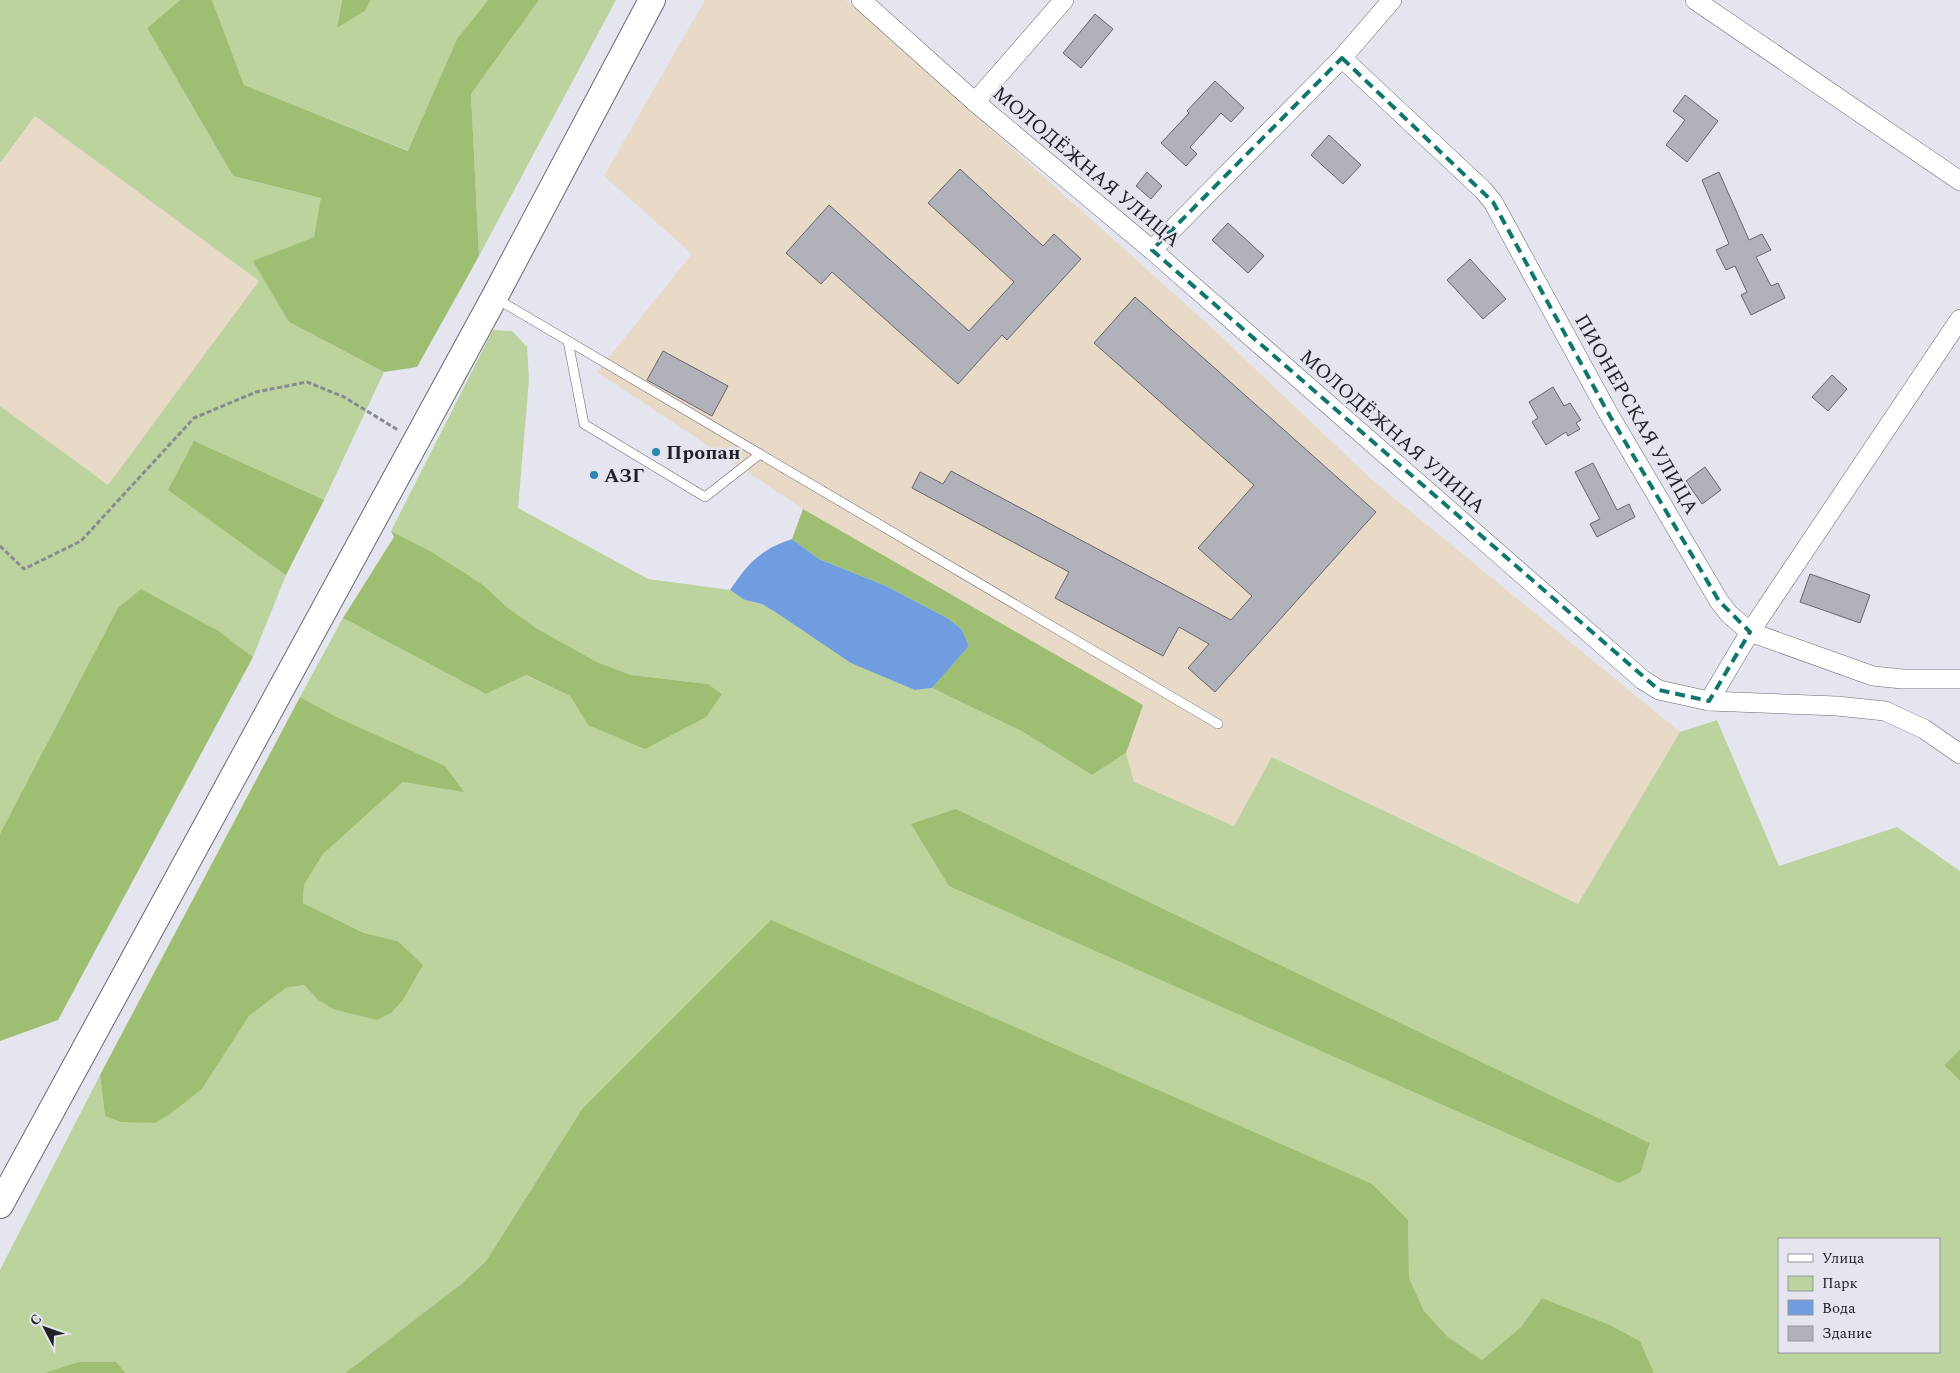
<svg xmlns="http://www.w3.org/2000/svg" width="1960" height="1373" viewBox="0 0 1960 1373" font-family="Spectral,serif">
	<rect width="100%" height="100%" fill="#e4e5ee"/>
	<g fill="#e9d9c7">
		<path d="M705 0H846L1211 327 1372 480 1680 732 1578 904 1273 757 1234 826 1133 782 1126 753 1143 705 803 509 597 372 692 254 604 176Z"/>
		<path d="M35 116 259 281 108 486 0 406V163Z"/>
	</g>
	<g fill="#bcd39e" fill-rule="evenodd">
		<path d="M0 0H180L147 28 233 176 322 198 314 237 254 261 289 322 384 372 324 500 286 575 253 657 220 632 0 834V406L108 485 259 281 35 116 0 163Z"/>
		<path d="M212 0H342L337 28 365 11 371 0H488L457 39 409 151 244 85Z"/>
		<path d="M539 0H616L479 256 471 94Z"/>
		<path d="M493 330 512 331 527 347 529 380 518 508 648 579 730 590 745 600 762 604 915 690 932 688 1023 732 1092 775 1126 753 1134 782 1234 826 1272 757 1578 904 1680 732 1717 720 1779 866 1897 827 1960 871V1049L1944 1065 1960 1081V1373H1654L1640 1341 1608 1324 1542 1298 1521 1327 1482 1360 1448 1337 1424 1311 1409 1278 1408 1220 582 1109 486 1261 460 1285 345 1373H126L116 1362H78L44 1373H0V1270L100 1075 105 1116 155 1123 202 1089 249 1016 286 988 304 985 318 1000H403L423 965 398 941 364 933 303 903 304 885 323 854 403 782 463 791 300 697 343 618 486 694 525 675 570 696 588 725 722 694 708 684 631 675 597 662 536 628 508 608 482 584 432 552 391 531ZM956 809 1650 1143 1641 1172ZM1779 1239H1939V1352H1779Z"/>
	</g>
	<g fill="#9ebe71">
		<path d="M180 0H212L244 85 408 151 457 39 488 0H539L471 94 479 256 417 367 384 372 289 322 253 261 314 237 321 198 233 176 147 28Z"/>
		<path d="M342 0H371L365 11 337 28Z"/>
		<path d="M194 441 324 500 286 575 168 490Z"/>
		<path d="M803 509 1143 705 1126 753 1092 775 1023 732 932 688 969 646 962 630 949 619 886 586 819 559 792 539Z"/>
		<path d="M391 531 432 552 482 584 508 608 536 628 597 662 631 675 708 684 722 694 706 717 645 749 588 725 570 696 526 675 486 694 343 618 394 537Z"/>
		<path d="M141 589 220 632 253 657 58 1020 0 1041V834L118 608Z"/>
		<path d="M300 697 336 717 445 766 464 792 403 782 323 854 304 885 303 903 364 933 398 941 423 965 403 1000 391 1013 377 1020 333 1009 318 1000 304 985 286 988 249 1016 202 1089 170 1114 155 1123 121 1122 105 1116 100 1075Z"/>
		<path d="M956 809 1650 1143 1641 1172 1619 1183 949 886 911 824Z"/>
		<path d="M771 920 1372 1184 1408 1220 1409 1278 1424 1311 1448 1337 1482 1360 1521 1327 1542 1298 1608 1324 1640 1341 1654 1373H345L460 1285 486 1261 582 1109Z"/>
		<path d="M1960 1049V1081L1944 1065Z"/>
		<path d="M78 1362H116L126 1373H44Z"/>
	</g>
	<path fill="#709ddf" d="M792 539 819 559 886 586 949 619 962 630 969 646 932 688 915 690 851 663 777 613 762 604 745 600 730 590C749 562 760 550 792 539Z"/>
	<g fill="#b1b1ba" stroke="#67676f">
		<path d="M1095 14 1113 29 1081 68 1063 53Z"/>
		<path d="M1215 81 1244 108 1231 122 1221 113 1190 147 1197 154 1186 166 1161 143 1189 113 1187 111Z"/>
		<path d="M1685 95 1718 121 1687 162 1666 145 1685 120 1673 111Z"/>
		<path d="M1329 135 1361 165 1343 184 1311 155Z"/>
		<path d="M960 169 1043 246 1054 234 1081 259 1007 340 1002 335 958 384 832 272 821 284 786 253 829 205 969 331 1014 282 928 203Z"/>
		<path d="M1147 172 1162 186 1151 199 1136 186Z"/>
		<path d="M1719 172 1749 240 1762 234 1771 250 1756 257 1771 286 1778 283 1785 298 1751 315 1741 295 1747 292 1735 266 1726 270 1716 250 1729 244 1702 180Z"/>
		<path d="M1228 223 1264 256 1248 273 1212 240Z"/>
		<path d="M1470 259 1506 299 1483 319 1447 280Z"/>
		<path d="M1135 297 1376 512 1215 692 1188 668 1209 644 1179 627 1163 656 1055 598 1069 572 912 488 920 472 943 484 951 471 1231 620 1252 596 1198 548 1254 485 1094 343Z"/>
		<path d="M663 351 728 386 712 416 647 380Z"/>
		<path d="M1832 375 1847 389 1828 411 1812 397Z"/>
		<path d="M1553 387 1564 406 1570 403 1581 420 1576 423 1580 429 1568 436 1566 432 1546 445 1532 422 1538 418 1529 402Z"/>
		<path d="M1593 463 1617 510 1629 504 1635 517 1597 537 1590 524 1600 519 1575 472Z"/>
		<path d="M1705 467 1721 490 1702 504 1686 481Z"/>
		<path d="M1810 574 1870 595 1860 623 1800 602Z"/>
	</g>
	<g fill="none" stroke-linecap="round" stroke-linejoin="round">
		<g stroke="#696a71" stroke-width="10">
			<g id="lane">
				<path d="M497 299 1218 724"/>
				<path d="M568 341 584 424 705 497 760 454"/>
			</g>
		</g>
		<g stroke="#696a71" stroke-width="20">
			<g id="street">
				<path d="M861 0 975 102 1152 250 1643 680 1659 690 1709 701 1837 706 1885 711 1924 729 1960 754"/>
				<path d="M1695 0 1960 181"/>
				<path d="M1342 58 1483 190 1493 202 1607 411 1719 601 1729 614 1750 632 1873 676 1902 679H1960"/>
				<path d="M975 102 1064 0"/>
				<path d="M1152 250 1342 58 1392 0"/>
				<path d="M1709 701 1750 632 1960 319"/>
			</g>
		</g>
		<g stroke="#696a71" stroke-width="28">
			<path id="secondary" d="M0 1205 494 298 652 0"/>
		</g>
		<path stroke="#8a8b91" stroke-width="3" stroke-dasharray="5 2.5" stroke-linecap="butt" d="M0 546 24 569 81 541 194 418 256 392 307 382 344 397 398 430"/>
		<use href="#lane" stroke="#fff" stroke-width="9"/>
		<use href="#street" stroke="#fff" stroke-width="19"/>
		<use href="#secondary" stroke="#fff" stroke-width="26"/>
	</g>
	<path fill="none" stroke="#0f766e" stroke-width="4" stroke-dasharray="10 6" stroke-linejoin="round" d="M1342 58 1493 202 1607 411 1719 601 1750 632 1709 701 1659 690 1152 250Z"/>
	<g fill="#2b88b4" stroke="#e4e5ee" stroke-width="2">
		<circle cx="656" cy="452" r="5"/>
		<circle cx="594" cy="475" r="5"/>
	</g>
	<g text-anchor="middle" stroke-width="5" stroke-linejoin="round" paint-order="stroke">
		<g font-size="20" fill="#222225" stroke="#e4e5ee">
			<text transform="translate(1087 166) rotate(40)" y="7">МОЛОДЁЖНАЯ УЛИЦА</text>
			<text transform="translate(1637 414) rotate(60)" y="7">ПИОНЕРСКАЯ УЛИЦА</text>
			<text transform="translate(1393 431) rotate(41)" y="7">МОЛОДЁЖНАЯ УЛИЦА</text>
		</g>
		<g font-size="20" font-weight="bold" fill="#222225" stroke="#e4e5ee" text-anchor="start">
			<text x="666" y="459">Пропан</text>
			<text x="604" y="482">АЗГ</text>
		</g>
	</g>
	<rect x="1778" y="1238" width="162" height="115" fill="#e4e5ee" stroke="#96979e"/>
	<rect x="1788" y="1254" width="25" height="8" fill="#ffffff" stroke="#96979e"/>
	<text x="1822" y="1263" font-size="15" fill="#222225">Улица</text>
	<rect x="1788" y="1276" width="25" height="15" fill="#bcd39e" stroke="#96979e"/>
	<text x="1822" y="1288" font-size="15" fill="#222225">Парк</text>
	<rect x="1788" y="1300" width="25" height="15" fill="#709ddf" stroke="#96979e"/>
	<text x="1822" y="1313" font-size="15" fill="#222225">Вода</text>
	<rect x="1788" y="1326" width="25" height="15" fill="#b1b1ba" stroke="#96979e"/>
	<text x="1822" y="1338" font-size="15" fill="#222225">Здание</text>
	<g transform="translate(45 1328) rotate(311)" stroke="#e4e5ee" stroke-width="4" paint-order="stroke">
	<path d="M0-4L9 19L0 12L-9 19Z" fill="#222225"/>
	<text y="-8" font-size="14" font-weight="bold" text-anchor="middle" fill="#222225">С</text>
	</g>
</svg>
